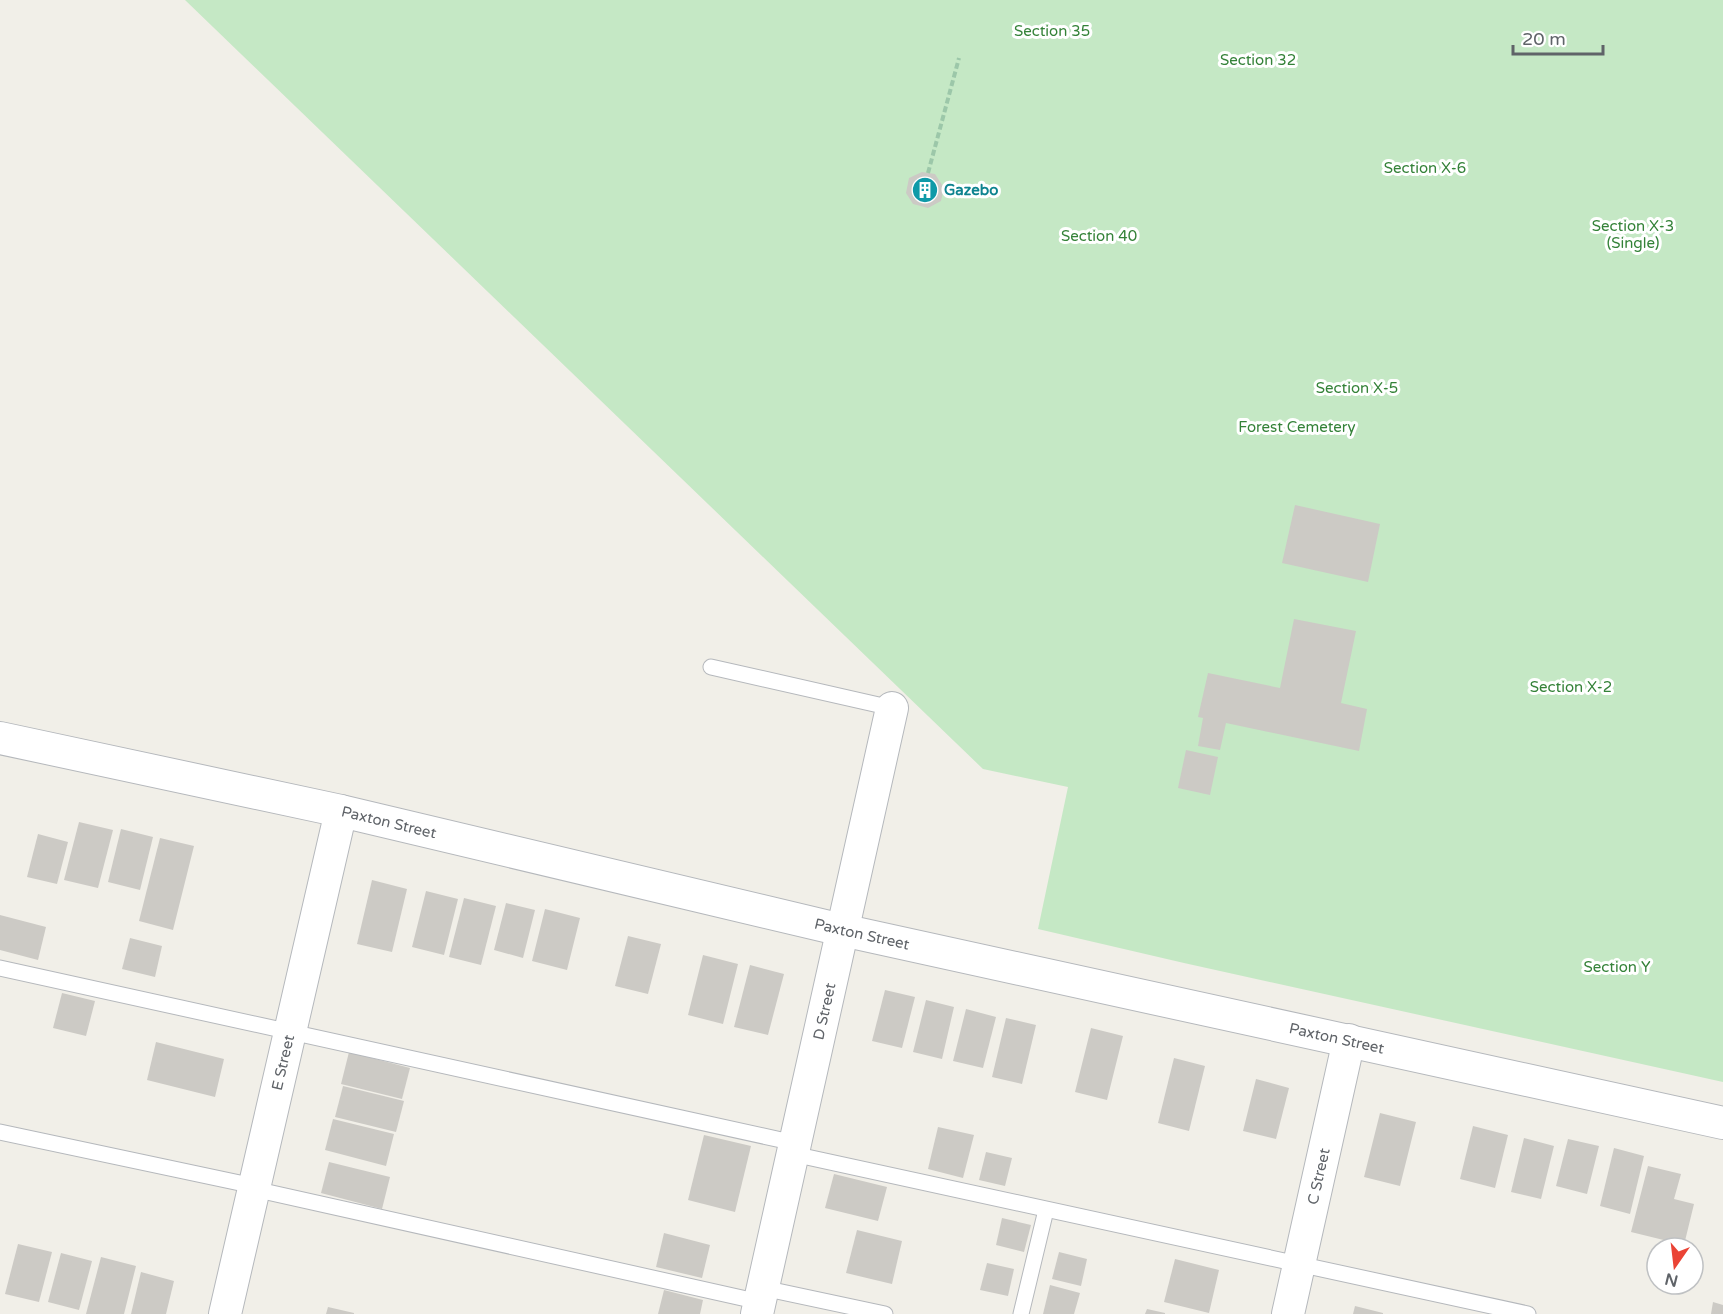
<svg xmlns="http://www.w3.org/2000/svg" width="1723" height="1314" viewBox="0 0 1723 1314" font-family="'Varela Round',sans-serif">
	<rect width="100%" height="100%" fill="#f1efe8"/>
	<path fill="#c5e8c5" d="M185 0H1723V1082L1184 963 1038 929 1068 787 983 769Z"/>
	<g fill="#cccac5">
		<path d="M922 172 935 174 944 188 941 201 928 208 913 204 906 193 909 178Z"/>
		<path d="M1295 505 1380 524 1368 582 1282 563Z"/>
		<path d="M1294 619 1356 631 1341 703 1367 709 1359 751 1226 723 1220 750 1198 746 1203 718 1198 717 1208 673 1280 688Z"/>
		<path d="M1186 750 1218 757 1210 795 1178 788Z"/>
		<path d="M79 822 113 830 98 888 64 880Z"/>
		<path d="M121 829 153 837 140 890 108 882Z"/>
		<path d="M38 834 68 842 57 884 27 877Z"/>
		<path d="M160 838 194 846 173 930 139 921Z"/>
		<path d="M372 880 407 889 392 952 357 944Z"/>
		<path d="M426 891 458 899 444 955 412 947Z"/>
		<path d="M464 898 496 906 481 965 449 957Z"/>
		<path d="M506 903 535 910 523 958 494 950Z"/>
		<path d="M545 909 580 918 567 970 532 961Z"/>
		<path d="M0 915 46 927 38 960 0 950Z"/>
		<path d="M628 936 661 944 648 994 615 986Z"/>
		<path d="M130 938 162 946 155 977 122 969Z"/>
		<path d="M703 955 738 964 723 1024 688 1015Z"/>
		<path d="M750 965 784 974 768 1035 734 1027Z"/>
		<path d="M885 990 915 997 902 1048 872 1041Z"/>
		<path d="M62 993 95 1001 86 1036 53 1028Z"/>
		<path d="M926 1000 954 1007 942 1059 913 1052Z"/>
		<path d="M966 1009 996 1017 983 1068 953 1061Z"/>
		<path d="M1006 1018 1036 1025 1022 1084 992 1077Z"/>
		<path d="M1091 1028 1123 1036 1107 1100 1075 1092Z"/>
		<path d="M156 1042 224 1059 215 1097 147 1080Z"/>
		<path d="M349 1052 410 1068 402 1099 341 1084Z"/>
		<path d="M1174 1058 1205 1066 1189 1131 1158 1123Z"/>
		<path d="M1256 1079 1289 1088 1276 1139 1243 1131Z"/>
		<path d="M343 1086 404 1101 396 1132 335 1117Z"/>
		<path d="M1380 1113 1416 1122 1400 1186 1364 1177Z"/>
		<path d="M333 1119 394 1134 386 1166 325 1150Z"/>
		<path d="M1473 1126 1508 1135 1495 1188 1460 1179Z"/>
		<path d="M938 1127 974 1135 963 1178 928 1169Z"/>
		<path d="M704 1135 751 1146 735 1212 688 1200Z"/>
		<path d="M1524 1138 1554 1146 1541 1199 1511 1192Z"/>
		<path d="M1568 1139 1599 1146 1587 1194 1556 1186Z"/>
		<path d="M1614 1148 1644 1156 1630 1214 1600 1206Z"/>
		<path d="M986 1152 1012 1158 1005 1186 979 1180Z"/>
		<path d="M329 1162 390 1177 382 1209 321 1193Z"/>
		<path d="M1648 1166 1681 1174 1674 1199 1694 1204 1684 1245 1631 1232Z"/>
		<path d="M834 1174 887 1187 878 1221 825 1208Z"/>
		<path d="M1002 1218 1031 1225 1024 1252 996 1245Z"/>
		<path d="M857 1230 902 1241 892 1284 846 1273Z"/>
		<path d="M664 1233 710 1245 702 1278 656 1267Z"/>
		<path d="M18 1244 52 1252 39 1302 5 1294Z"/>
		<path d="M1059 1252 1087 1259 1081 1286 1052 1279Z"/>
		<path d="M61 1253 92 1261 79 1310 48 1302Z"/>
		<path d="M101 1257 136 1266 124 1314H86Z"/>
		<path d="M1175 1259 1219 1270 1209 1313 1164 1302Z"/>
		<path d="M987 1263 1014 1269 1008 1296 980 1290Z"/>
		<path d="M141 1272 174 1281 166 1314H131Z"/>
		<path d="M1050 1285 1080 1293 1074 1314H1043Z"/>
		<path d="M664 1290 703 1300 700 1314H658Z"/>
		<path d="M1713 1302 1723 1305V1314H1711Z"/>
		<path d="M1355 1306 1383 1313V1314H1353Z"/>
		<path d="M328 1307 354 1313V1314H326Z"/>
		<path d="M1147 1309 1165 1313V1314H1145Z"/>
	</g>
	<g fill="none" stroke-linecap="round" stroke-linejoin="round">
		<g stroke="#b5b8bc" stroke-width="17">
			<g id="service">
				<path d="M711 667 892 708"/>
				<path d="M0 968 795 1143"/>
				<path d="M0 1132 254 1186"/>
				<path d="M793 1154 1528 1314"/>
				<path d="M254 1189 760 1302"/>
				<path d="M763 1288 885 1314"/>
				<path d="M1021 1314 1046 1210"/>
			</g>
		</g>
		<g stroke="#b5b8bc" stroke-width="34">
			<g id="minor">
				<path id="s1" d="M0 738 341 811 842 930 1723 1123"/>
				<path id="s2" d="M225 1314 341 811"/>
				<path id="s3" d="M757 1314 892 708"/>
				<path id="s4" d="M1288 1314 1349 1040"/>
			</g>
		</g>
		<path stroke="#9cc7a9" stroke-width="4" stroke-dasharray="6 3" stroke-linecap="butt" d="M928 173 959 58"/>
		<use href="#service" stroke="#fff" stroke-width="15"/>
		<use href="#minor" stroke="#fff" stroke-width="32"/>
	</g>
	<defs>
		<g id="building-disc" transform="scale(1.35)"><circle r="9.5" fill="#0f9aa8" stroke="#fff"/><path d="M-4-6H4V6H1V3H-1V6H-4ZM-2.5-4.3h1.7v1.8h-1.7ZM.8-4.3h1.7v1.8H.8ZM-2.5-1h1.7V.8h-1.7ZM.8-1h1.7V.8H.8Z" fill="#fff"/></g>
	</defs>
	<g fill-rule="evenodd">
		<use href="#building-disc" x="925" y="190"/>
	</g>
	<g text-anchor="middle" stroke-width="6" stroke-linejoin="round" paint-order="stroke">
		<g font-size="15" fill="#348238" stroke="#fff">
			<text x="1052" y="36">Section 35</text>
			<text x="1258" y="65">Section 32</text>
			<text x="1425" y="173">Section X-6</text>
			<text x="1633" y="231">Section X-3<tspan x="1633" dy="17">(Single)</tspan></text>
			<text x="1099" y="241">Section 40</text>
			<text x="1357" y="393">Section X-5</text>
			<text x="1297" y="432">Forest Cemetery</text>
			<text x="1571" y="692">Section X-2</text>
			<text x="1617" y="972">Section Y</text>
		</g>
		<g font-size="15" font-weight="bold" fill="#0d838f" stroke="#fff" text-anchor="start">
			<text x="944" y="195">Gazebo</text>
		</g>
		<g font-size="15" fill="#5f6368" stroke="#fff">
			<text dy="5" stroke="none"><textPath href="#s1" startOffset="398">Paxton Street</textPath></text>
			<text dy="5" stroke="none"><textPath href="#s1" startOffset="884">Paxton Street</textPath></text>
			<text dy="5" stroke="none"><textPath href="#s3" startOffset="310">D Street</textPath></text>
			<text dy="5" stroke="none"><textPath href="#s1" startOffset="1370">Paxton Street</textPath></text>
			<text dy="5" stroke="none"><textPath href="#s2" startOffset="258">E Street</textPath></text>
			<text dy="5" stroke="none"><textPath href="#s4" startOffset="141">C Street</textPath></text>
		</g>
	</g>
	<g transform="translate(1675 1266) rotate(194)"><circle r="28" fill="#ffffff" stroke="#bfc1c3" stroke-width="1.5"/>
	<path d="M0-4.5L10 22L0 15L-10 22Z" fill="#ea4335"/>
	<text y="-9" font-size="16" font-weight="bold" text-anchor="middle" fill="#5f6368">N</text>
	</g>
	<path d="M1513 45v9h90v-9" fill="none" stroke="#5f6368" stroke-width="3"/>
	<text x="1522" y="45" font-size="18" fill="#5f6368" stroke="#ffffff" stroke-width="4.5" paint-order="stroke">20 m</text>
</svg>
